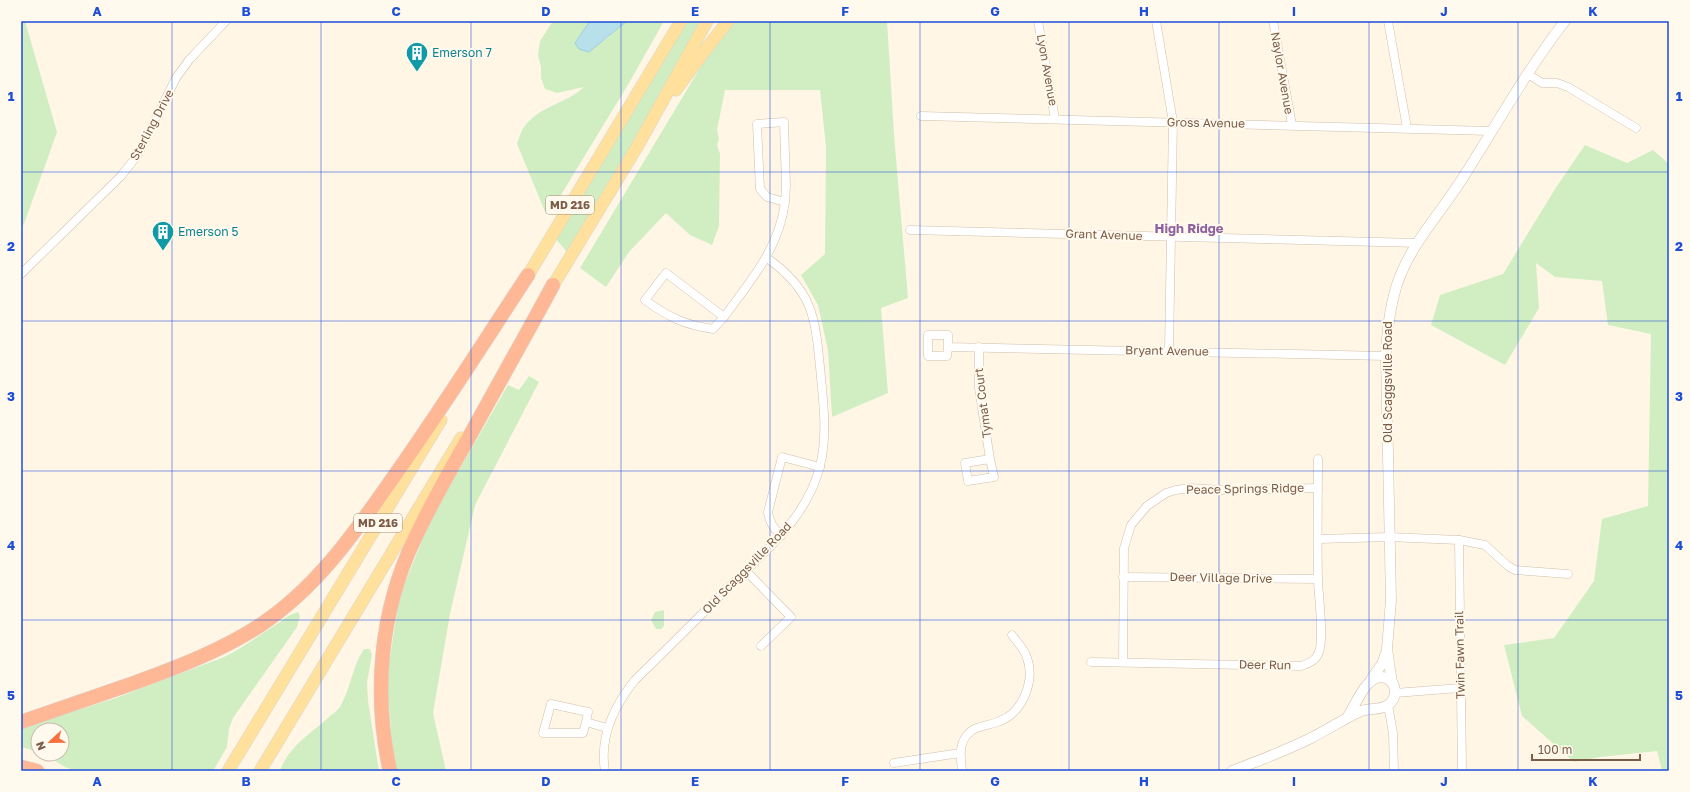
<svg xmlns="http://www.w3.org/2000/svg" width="1690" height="792" viewBox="0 0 1690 792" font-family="'Golos Text',sans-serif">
	<rect width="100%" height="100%" fill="#fff6e6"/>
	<g fill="#d1eec2">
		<path d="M21 21H25L57 132 24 224 21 227Z"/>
		<path d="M553 21H590L575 43 605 40 627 21H664L629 83 550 213 546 214 517 144C519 138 521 131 524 127 539 106 566 104 584 87L557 93 545 89 541 78V67L538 55 540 41Z"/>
		<path d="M685 21H702L622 162 567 252 555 238Z"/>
		<path d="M735 21H887L894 135 908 298 881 308 888 393 832 417 828 350 818 305 801 275 825 254 826 147 820 90H725L717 130 719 139 717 145 720 154 719 226 712 245 690 235 666 213 629 252 606 287 580 268 706 58Z"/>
		<path d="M1585 145 1627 163 1653 150 1669 164V771H1662L1657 751 1600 757 1574 762 1522 716 1504 645 1554 638 1594 581 1602 519 1648 506 1651 334 1608 325 1602 281 1555 277 1536 263 1539 308 1505 365 1431 325 1440 295 1503 274 1555 189Z"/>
		<path d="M529 376 539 382 475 505 450 614 433 713 446 771H397L392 744 387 678 399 598 429 523 447 487 458 472 508 385 519 390Z"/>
		<path d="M664 610V626L661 629H656L651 620 655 612Z"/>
		<path d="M298 612 300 616 297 627 233 718 229 729 227 747 213 771H76L65 767 43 754H62V730H38V752L21 747V728L116 698 224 657C243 648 259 635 277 624 285 619 287 615 298 612Z"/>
		<path d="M364 649H370L372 655 367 682 368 701 379 771H280C288 747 310 734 328 718 332 714 339 710 341 705 351 687 352 667 364 649Z"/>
	</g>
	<path fill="#b7e0eb" stroke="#9cd0de" d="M590 21H627L589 52 579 49 575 43Z"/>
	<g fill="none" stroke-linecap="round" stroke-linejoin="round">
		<g stroke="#d2beaa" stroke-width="9">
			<g id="minor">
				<path d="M1038 21 1055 119"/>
				<path d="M1156 21 1173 122 1169 351"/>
				<path d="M1273 21 1292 125"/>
				<path d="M1388 21 1407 128"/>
				<path d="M1528 74 1542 83H1557L1568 87 1636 128"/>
				<path d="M921 116 1491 131"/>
				<path d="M910 230 1418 243"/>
				<path d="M21 274 121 176 137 156 176 78 189 60 226 21"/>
				<path d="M724 317 713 329C685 325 668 317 645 300L666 273 724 317C751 280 779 249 785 202L767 197 760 189 757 124 784 122 786 186 785 202"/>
				<path d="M948 347 947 356H928V335H948V347L1386 356"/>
				<path d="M979 347V388L990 459 965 463 968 481 994 477 990 459"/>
				<path d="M781 536C774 528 769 522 768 512L782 457 820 467"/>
				<path d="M1319 539 1389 537 1459 540 1485 545 1508 566 1515 570 1568 574"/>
				<path d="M1459 540 1462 771"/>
				<path d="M746 571 791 617 761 646"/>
				<path d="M1123 577 1318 579"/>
				<path d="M1091 662 1301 666C1309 663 1316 661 1319 652 1324 638 1319 598 1318 582 1317 541 1318 500 1318 459"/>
				<path d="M1123 662 1124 548 1131 525 1147 506 1166 493 1176 490 1190 488 1222 490 1318 488"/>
				<path d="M1395 693 1460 688"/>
				<path d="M1388 705 1393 733 1394 771"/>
				<path d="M586 722 583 733H543L551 704 588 712 586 722 607 728"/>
				<path d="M894 763 960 753"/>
				<path d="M605 771C599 736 614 706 635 680 666 650 696 620 726 590 762 554 807 519 820 466 828 434 823 400 820 367 815 315 812 290 767 258"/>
				<path d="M962 771C961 759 958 746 967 735 975 725 989 726 1000 721 1024 711 1036 679 1026 655 1023 648 1017 642 1012 635"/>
			</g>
		</g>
		<g stroke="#d2beaa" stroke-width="11">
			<g id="tertiary">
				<path d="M1372 678 1382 664 1386 653"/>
				<path d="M1392 683 1387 649 1391 600 1386 356C1387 328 1390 302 1400 276 1415 239 1443 210 1464 176 1497 124 1527 70 1565 21"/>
				<path d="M1232 771C1258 761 1285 751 1311 738 1327 730 1342 720 1359 712 1368 707 1380 711 1388 705 1398 698 1397 682 1386 678 1367 671 1356 705 1347 718"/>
			</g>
		</g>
		<g stroke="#ddd5cf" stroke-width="13">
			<g id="primary">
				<path d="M676 90 703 53 728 21"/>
				<path d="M524 282 681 21"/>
				<path d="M549 292 637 147 707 21"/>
				<path d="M228 771 441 420"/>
				<path d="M260 771 461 438"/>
			</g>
		</g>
		<g stroke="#ddd5cf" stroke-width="15">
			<g id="motorway">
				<path d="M21 722C59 709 97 696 134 683 178 667 220 651 259 626 317 588 356 531 395 475 441 410 484 342 528 275"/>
				<path d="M21 767 37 771"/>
				<path d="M390 771C373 694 380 612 414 540 430 506 449 472 468 439 496 388 525 337 553 285"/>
			</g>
		</g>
		<use href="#minor" stroke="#fff" stroke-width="8"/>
		<use href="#tertiary" stroke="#fff" stroke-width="10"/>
		<use href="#primary" stroke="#ffe09c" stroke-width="12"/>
		<use href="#motorway" stroke="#ffb896" stroke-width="14"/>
	</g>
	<path fill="none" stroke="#1d4ed8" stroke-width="1" stroke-opacity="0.55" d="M172 21V771M321 21V771M471 21V771M621 21V771M770 21V771M920 21V771M1069 21V771M1219 21V771M1369 21V771M1518 21V771M21 172H1669M21 321H1669M21 471H1669M21 620H1669"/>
	<defs>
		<g id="building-pin" transform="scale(1.15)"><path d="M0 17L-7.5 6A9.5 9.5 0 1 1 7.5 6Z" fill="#0f9aa8" stroke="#fff9ee"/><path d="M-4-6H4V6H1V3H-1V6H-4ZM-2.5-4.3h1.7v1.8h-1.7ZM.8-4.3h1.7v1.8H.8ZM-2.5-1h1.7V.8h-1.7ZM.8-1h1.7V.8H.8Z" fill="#fff"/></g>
	</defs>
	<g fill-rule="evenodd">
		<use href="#building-pin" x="417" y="53"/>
		<use href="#building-pin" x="163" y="232"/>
	</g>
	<g text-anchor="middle" stroke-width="4" stroke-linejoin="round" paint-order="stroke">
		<g fill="#fff9ee" stroke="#a38c79" stroke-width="1">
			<rect x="546" y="196" width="48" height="18" rx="3"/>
			<rect x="354" y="514" width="48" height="18" rx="3"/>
		</g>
		<g font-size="11" font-weight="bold" fill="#7b5d47">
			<text x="570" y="209">MD 216</text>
			<text x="378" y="527">MD 216</text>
		</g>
		<g font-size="12" fill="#0d838f" stroke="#fff9ee" text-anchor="start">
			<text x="432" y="57">Emerson 7</text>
			<text x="178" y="236">Emerson 5</text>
		</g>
		<g font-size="12" fill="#7b5d47" stroke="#fff9ee">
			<text transform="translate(1047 70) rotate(80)" y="4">Lyon Avenue</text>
			<text transform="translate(1282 73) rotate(80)" y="4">Naylor Avenue</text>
			<text transform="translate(1206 123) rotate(1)" y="4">Gross Avenue</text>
			<text transform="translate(152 125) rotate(-62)" y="4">Sterling Drive</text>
			<text transform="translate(1104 235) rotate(2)" y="4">Grant Avenue</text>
			<text transform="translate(1167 351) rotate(1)" y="4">Bryant Avenue</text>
			<text transform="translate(1388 382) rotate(-90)" y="4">Old Scaggsville Road</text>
			<text transform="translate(983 403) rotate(-97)" y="4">Tymat Court</text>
			<text transform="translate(1245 489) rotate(-1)" y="4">Peace Springs Ridge</text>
			<text transform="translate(747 568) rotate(-46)" y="4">Old Scaggsville Road</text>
			<text transform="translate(1221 578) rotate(1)" y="4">Deer Village Drive</text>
			<text transform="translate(1460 655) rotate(-91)" y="4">Twin Fawn Trail</text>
			<text transform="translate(1265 665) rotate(1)" y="4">Deer Run</text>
		</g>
		<g font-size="13" font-weight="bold" fill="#8e629f" stroke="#fff9ee">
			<text x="1189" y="233">High Ridge</text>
		</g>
	</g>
	<rect width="1690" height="792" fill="none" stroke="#fff9ee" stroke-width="44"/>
	<g transform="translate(50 742) rotate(248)"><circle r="19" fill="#fff9ee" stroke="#cabbab"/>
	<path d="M0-3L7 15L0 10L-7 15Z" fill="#f6713e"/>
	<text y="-6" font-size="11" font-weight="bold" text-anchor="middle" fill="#7b5d47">N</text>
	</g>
	<path d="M1532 754v6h108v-6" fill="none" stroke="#7b5d47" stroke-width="2"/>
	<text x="1538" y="754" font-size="12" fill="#7b5d47" stroke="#fff9ee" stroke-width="3" paint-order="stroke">100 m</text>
	<rect x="22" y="22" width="1646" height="748" fill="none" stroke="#1d4ed8" stroke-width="1.5"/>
	<g font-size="13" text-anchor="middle" font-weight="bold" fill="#1d4ed8">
		<text x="97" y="16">A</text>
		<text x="246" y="16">B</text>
		<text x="396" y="16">C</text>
		<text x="546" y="16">D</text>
		<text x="695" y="16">E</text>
		<text x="845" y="16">F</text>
		<text x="995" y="16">G</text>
		<text x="1144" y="16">H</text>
		<text x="1294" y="16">I</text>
		<text x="1444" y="16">J</text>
		<text x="1593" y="16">K</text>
		<text x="11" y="101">1</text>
		<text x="1679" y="101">1</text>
		<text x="11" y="251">2</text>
		<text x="1679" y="251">2</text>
		<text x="11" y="401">3</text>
		<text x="1679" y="401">3</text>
		<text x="11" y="550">4</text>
		<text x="1679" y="550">4</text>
		<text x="11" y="700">5</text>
		<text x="1679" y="700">5</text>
		<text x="97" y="786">A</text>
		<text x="246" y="786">B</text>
		<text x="396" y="786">C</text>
		<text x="546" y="786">D</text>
		<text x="695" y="786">E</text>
		<text x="845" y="786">F</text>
		<text x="995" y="786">G</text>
		<text x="1144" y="786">H</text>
		<text x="1294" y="786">I</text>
		<text x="1444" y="786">J</text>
		<text x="1593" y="786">K</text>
	</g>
</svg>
